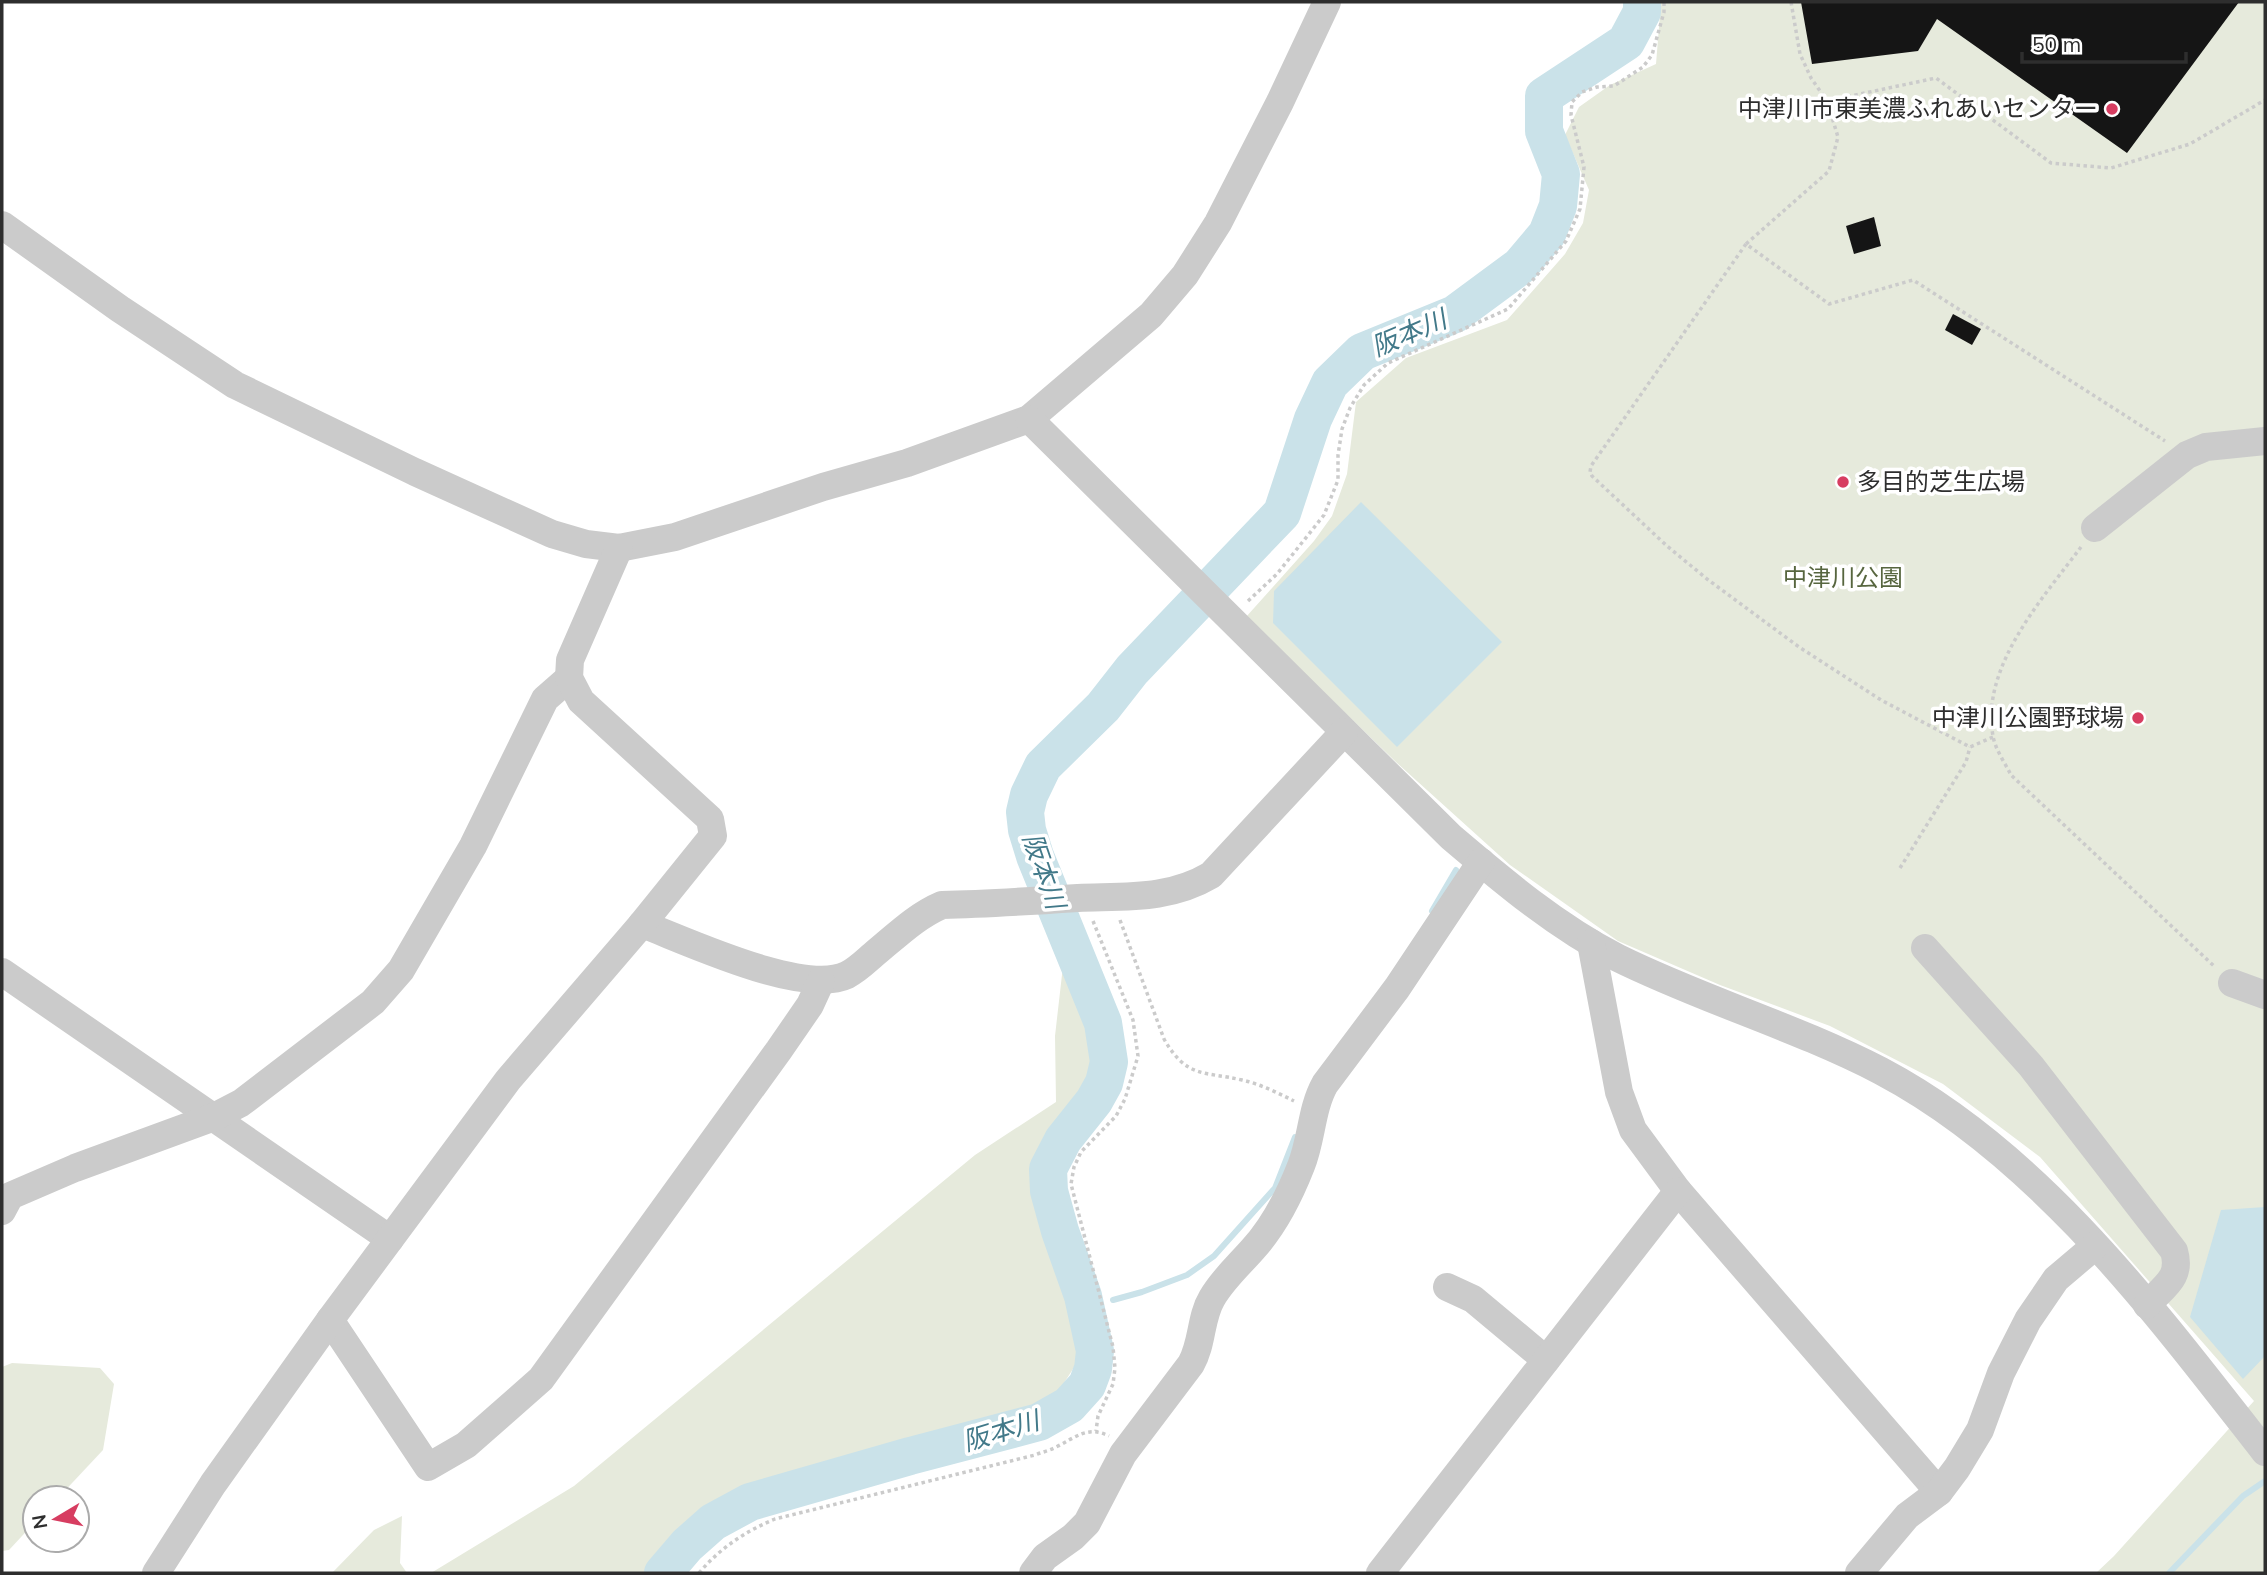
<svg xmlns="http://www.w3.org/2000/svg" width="2267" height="1575" viewBox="0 0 2267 1575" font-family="Mulish,'Noto Sans JP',sans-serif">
	<rect width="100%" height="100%" fill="#fff"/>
	<g fill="#e6eadc">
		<path d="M1661 2H2265V1573H2096L2114 1556 2254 1401 2040 1157 1943 1084 1830 1026 1720 985 1618 941 1510 865 1397 763 1246 617 1314 541 1332 516 1347 474 1356 402 1406 358 1507 320 1565 254 1583 223 1589 190 1565 135 1579 107 1610 85 1656 64Z"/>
		<path d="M1063 966 1085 1014 1095 1085 1038 1164 1068 1284 1080 1358 1044 1414 746 1495 709 1513 683 1536 651 1573H431L574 1486 975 1155 1056 1102 1055 1036Z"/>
		<path d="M12 1363 100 1368 114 1384 103 1450 58 1498H35V1522L9 1550 2 1551V1367Z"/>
		<path d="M402 1516 400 1563 407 1573H332L374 1530Z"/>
	</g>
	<g fill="#cae2e9">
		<path d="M1361 502 1502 642 1397 747 1273 623 1274 591Z"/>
		<path d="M2265 1207V1356L2243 1379 2190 1317 2221 1210Z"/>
	</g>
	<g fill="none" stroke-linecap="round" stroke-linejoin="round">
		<g stroke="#cae2e9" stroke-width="6">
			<path d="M1432 911 1456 870"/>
			<path d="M1113 1300 1142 1292 1187 1275 1214 1256 1275 1188 1295 1137"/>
			<path d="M1087 1314 1094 1310"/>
			<path d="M2169 1573 2243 1496 2265 1481"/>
		</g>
		<path stroke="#cae2e9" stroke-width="38" d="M663 1573 687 1545 713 1522 750 1502 910 1456 1039 1422 1069 1405 1087 1385 1093 1369 1095 1351 1083 1296 1060 1231 1049 1191 1048 1169 1063 1140 1094 1101 1104 1083 1109 1062 1103 1023 1035 856 1027 830 1025 812 1029 795 1043 766 1103 707 1132 670 1282 513 1313 419 1330 383 1362 352 1455 314 1520 266 1547 234 1558 206 1561 174 1544 131V96L1626 42 1642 12V2"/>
	</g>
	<g fill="#151515">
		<path d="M1801 2H2239L2127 153 1937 19 1918 51 1812 64Z"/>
		<path d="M1874 217 1881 246 1854 254 1846 226Z"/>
		<path d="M1953 314 1981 329 1972 345 1945 330Z"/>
	</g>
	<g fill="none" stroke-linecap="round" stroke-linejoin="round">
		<g stroke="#cbcbcb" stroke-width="3.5" stroke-dasharray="3.5 3.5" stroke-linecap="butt">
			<path d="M1791 2 1800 54 1811 78 1827 101 1838 137 1829 171 1746 244 1829 304 1913 280 2165 441"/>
			<path d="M1827 101 1936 78 2051 163 2111 168 2190 144 2265 100"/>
			<path d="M1746 244 1591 466 1590 472 1592 476 1667 546 1707 579 1799 647 1881 700 1970 747 1993 737"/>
			<path d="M2081 547C2043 598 1980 667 1993 736 1995 749 2005 763 2011 775L2215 967"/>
			<path d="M1248 601 1277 574 1324 515 1338 480V455L1342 429 1350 408 1364 385 1388 363 1508 309 1566 241 1580 209 1584 167 1571 115 1572 102 1582 92 1597 87 1614 86 1643 67 1652 55 1664 12V2"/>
			<path d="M1900 868 1966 762 1970 747"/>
			<path d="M1120 920 1164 1039C1187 1079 1204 1071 1242 1080 1260 1084 1278 1093 1294 1101"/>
			<path d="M1093 921 1133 1020 1138 1056 1125 1099 1116 1116 1081 1152 1074 1167 1071 1184 1113 1347 1115 1368 1113 1384 1098 1416 1096 1431"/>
			<path d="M699 1573C720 1548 746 1531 775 1519L1035 1455C1042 1452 1049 1451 1056 1447 1075 1438 1087 1425 1109 1436"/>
		</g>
		<g stroke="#cbcbcb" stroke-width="28">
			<path d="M2 225 120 309 235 385 415 472 552 534 586 544 619 548 675 537 823 487 907 463 1029 419 1151 315 1185 275 1218 223 1280 102 1327 2"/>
			<path d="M1029 419 1451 837C1504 882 1556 926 1618 958 1703 1000 1796 1027 1881 1071 2040 1155 2156 1313 2265 1452"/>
			<path d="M2095 528 2187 455 2206 447 2265 441"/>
			<path d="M642 924C687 941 803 996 847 975 857 970 865 962 873 955 895 937 916 916 942 905 988 904 1033 901 1078 898 1126 896 1169 900 1211 875L1344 732"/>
			<path d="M1591 943 1619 1092 1633 1130 1678 1191 1939 1492"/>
			<path d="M1925 948 2031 1066 2174 1251C2182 1278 2164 1286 2147 1305"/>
			<path d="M2 972 390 1239"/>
			<path d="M2232 983 2265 995"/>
			<path d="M2 1211 10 1196 75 1168 214 1117 241 1103 373 1002 401 970 473 846 545 699 569 678"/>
			<path d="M1447 1287 1473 1299 1546 1360"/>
			<path d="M330 1320 428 1467 466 1445 541 1379 779 1050 810 1005 821 981"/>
			<path d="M156 1573 213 1484 330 1320 508 1080 642 924 713 836 710 819 581 701 569 678 570 660 619 548"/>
			<path d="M1033 1573 1045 1557 1073 1537 1087 1523 1123 1454 1191 1364C1203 1343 1200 1318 1212 1298 1223 1279 1239 1265 1253 1249 1274 1226 1290 1194 1301 1166 1312 1139 1311 1109 1325 1084L1397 988 1481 862"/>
			<path d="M1380 1573 1678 1191"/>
			<path d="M1859 1573 1907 1516 1939 1492 1957 1468 1980 1430 2001 1373 2028 1320 2056 1279 2095 1246"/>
		</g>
	</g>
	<g fill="#d73d61" stroke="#fff" stroke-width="2.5">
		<circle cx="2112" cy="109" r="7"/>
		<circle cx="1843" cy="482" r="7"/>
		<circle cx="2138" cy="718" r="7"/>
	</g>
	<g text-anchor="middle" stroke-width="7" stroke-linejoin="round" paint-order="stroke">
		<g font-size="24" fill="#2e2e2e" stroke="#fff" text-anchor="end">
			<text x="2098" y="117">中津川市東美濃ふれあいセンター</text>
			<text x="1857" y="490" text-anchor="start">多目的芝生広場</text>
			<text x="2124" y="726">中津川公園野球場</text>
		</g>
		<g font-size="24" fill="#57663f" stroke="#fff">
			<text x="1843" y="586">中津川公園</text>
		</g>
		<g font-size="26" font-style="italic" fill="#427989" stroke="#fff">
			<text transform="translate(1409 333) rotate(-23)" y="9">阪本川</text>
			<text transform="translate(1044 871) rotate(71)" y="9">阪本川</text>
			<text transform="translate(1001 1431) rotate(-17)" y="9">阪本川</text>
		</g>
	</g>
	<rect width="2267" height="1575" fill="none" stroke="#2e2e2e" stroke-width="7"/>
	<g transform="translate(56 1519) rotate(260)"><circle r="33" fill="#ffffff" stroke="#ababab" stroke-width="2"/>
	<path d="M0-5L12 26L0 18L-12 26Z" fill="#d73d61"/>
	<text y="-10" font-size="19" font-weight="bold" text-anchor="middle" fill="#2e2e2e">N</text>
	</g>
	<path d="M2022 52v10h164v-10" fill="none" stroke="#2e2e2e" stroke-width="3.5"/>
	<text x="2032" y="52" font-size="21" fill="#2e2e2e" stroke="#ffffff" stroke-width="5" paint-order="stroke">50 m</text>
</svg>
